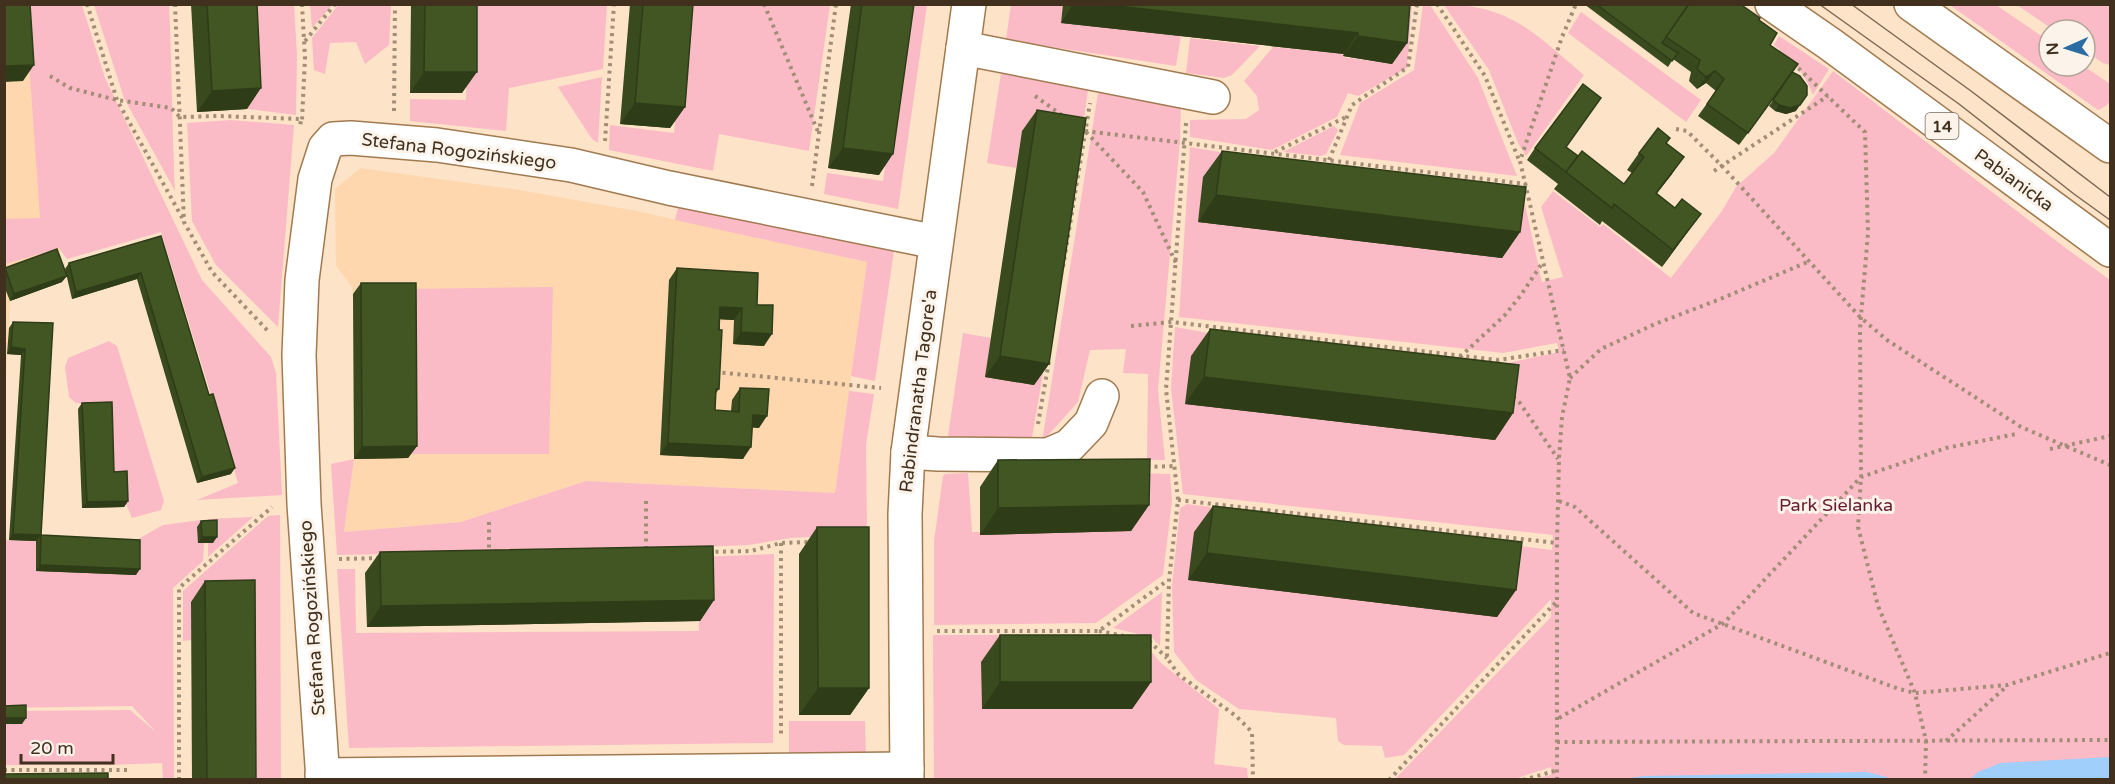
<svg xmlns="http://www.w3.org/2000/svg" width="2115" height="784" viewBox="0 0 2115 784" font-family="'Varela Round',sans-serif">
	<rect width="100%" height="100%" fill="#fde3c8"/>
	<g fill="#fed7af">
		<path d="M5 5H39L78 244 5 273Z"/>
		<path d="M360 168 520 190 637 211 867 262 835 493 586 481 461 522 344 532 354 459 353 294 352 287 336 266 335 189Z"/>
		<path d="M5 286 10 301 5 395Z"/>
	</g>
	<g fill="#fbbbc6">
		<path d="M339 4 391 5 389 45 365 64 356 42 330 43 325 74 314 70 312 38Z"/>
		<path d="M1011 4 1063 5 1061 23 1181 35 1176 66 1006 40Z"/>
		<path d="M25 5H82L105 78 202 280 271 357 276 373 282 495 197 500 238 483 161 232 67 259 59 248 5 264 4 219 40 218Z"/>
		<path d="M94 5H169C172 67 172 128 175 191L124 98Z"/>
		<path d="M241 5H294L297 55 296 115 247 109Z"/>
		<path d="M310 5H332L312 28Z"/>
		<path d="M467 5H607L603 69 509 88 506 131 410 121V99L466 100Z"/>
		<path d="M685 5H830L809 151 719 134 713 171 609 150 610 125 674 133Z"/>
		<path d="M908 5H927L898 209 824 194 827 173 883 181Z"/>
		<path d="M1359 5H1412L1407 68 1358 96 1348 93 1337 117 1272 150 1190 137V120L1246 119 1259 110 1257 96 1244 81 1273 47 1344 54 1343 57 1392 64Z"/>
		<path d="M1423 5H1430L1478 78 1517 176 1340 155 1360 103 1414 70Z"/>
		<path d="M1444 5C1511 4 1537 36 1584 75L1526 156 1518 143 1489 70Z"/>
		<path d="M1950 5H1996L2049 41V66H2084L2110 84C2111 99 2113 104 2098 110Z"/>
		<path d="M2017 5H2110V65L2103 63 2085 51V30H2054Z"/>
		<path d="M1581 12 1701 100 1686 122 1568 33Z"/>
		<path d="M1779 36 1829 69 1813 95C1805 73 1792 59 1774 45Z"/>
		<path d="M1190 38 1260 46 1232 75 1224 78 1186 73Z"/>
		<path d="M1002 67 1090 77 1075 180 1022 131 1016 168 987 163Z"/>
		<path d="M1833 71 2067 249 2110 280V779H1535L1551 775V767L1518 778H1396L1551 617V599L1404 755 1385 758 1382 746 1344 745 1338 741 1336 718 1239 709 1196 680 1174 652 1172 586 1180 508 1187 504 1552 550 1553 535 1183 494 1171 388 1175 327 1220 335 1191 356 1186 404 1503 364 1559 352 1557 343 1503 353 1179 317 1190 147 1244 156 1522 191 1542 282 1563 277 1541 207 1553 191 1600 227 1603 224 1671 278 1722 211 1736 187 1774 153Z"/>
		<path d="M602 77 598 143 592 139 558 87Z"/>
		<path d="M1099 87 1181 103 1180 140 1158 390 1165 460H1147L1148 374 1123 373 1126 349 1090 350 1078 402 1042 442Z"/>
		<path d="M231 120 294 125 278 327 216 265 192 221 187 123Z"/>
		<path d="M1334 126 1338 130 1326 154 1321 156 1283 152Z"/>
		<path d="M680 199 895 244 875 381 851 376 867 262 675 220Z"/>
		<path d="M553 287 549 454H409L407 289Z"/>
		<path d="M963 333 991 338 986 377 1034 385 1048 345 1031 443H947Z"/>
		<path d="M109 341 117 346 164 501 161 510 132 518 126 504 125 473 113 472 112 407 76 403 69 397 65 367 68 358Z"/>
		<path d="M849 391 874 394 866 445 867 534 791 538 748 545 650 549 337 555 331 464 354 459 344 532 461 522 586 481 835 493Z"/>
		<path d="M1106 472 1170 474 1172 501 1163 575 1096 623 934 625V541L943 476 945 474 968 473 972 532 1131 531Z"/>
		<path d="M280 515 281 779H241L191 602V640L183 641V591L268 516Z"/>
		<path d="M253 517 208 557V519Z"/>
		<path d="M201 520 204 543 203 561 173 588 174 779H163L162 763 110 765H5L4 711 130 710 156 732 132 706 5 708V540L36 541V571L135 575V541L163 525Z"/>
		<path d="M774 554 773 743 349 748 337 569H355L356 633 699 631 698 557Z"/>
		<path d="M1162 592 1160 646 1151 637 1113 628Z"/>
		<path d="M1104 634 1146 645 1161 663 1219 709 1214 764 1247 768 1248 779H934L933 635H1018V662H981L982 709 1104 662Z"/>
		<path d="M789 721H865L866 758 789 757Z"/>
	</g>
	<g fill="#a0cffc">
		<path d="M2110 757V779H1970L1978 772 2000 763Z"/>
		<path d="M1867 772 1887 777 1891 779H1623L1644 776Z"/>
	</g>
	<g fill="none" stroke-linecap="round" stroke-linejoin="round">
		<g stroke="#a17a50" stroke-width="36">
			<g id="minor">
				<path d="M963 48 1213 97"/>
				<path d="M908 452 938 454 1048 455 1069 446 1091 423 1102 396"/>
				<path d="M322 775 907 769"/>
				<path d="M323 780 304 504 299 355 302 280 315 179 325 148 333 139 351 138 437 145 571 165 669 188 936 242"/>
				<path d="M907 780 905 514 908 452 969 4"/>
			</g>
		</g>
		<g stroke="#a17a50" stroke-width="36">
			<g id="major">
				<path d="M1772 4 1830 44 2110 250"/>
				<path d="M1911 4 2110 146"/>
			</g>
		</g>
		<g stroke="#a28d76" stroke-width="4" stroke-dasharray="3 4.5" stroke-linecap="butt">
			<path d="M87 4 117 100 184 221"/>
			<path d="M175 4 184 222 212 272 268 331"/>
			<path d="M302 4 305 58 302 120"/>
			<path d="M764 4 819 134"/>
			<path d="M1437 4 1485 76 1519 160"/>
			<path d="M305 41 335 4"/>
			<path d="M1793 63 1865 132 1868 233 1860 328 1861 477 1858 527 1878 606 1915 693 1926 741 1925 780"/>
			<path d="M50 76 70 88 117 100 171 108 180 117 218 116 301 119 300 128"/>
			<path d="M1035 96 1063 116"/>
			<path d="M394 111 395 4"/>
			<path d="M1186 123 1166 389 1178 500 1169 580 1167 658 1179 675 1236 716 1252 732 1253 780"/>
			<path d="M1676 129 1687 131 1722 166 1860 317 1887 340 2021 427 2110 465"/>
			<path d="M1085 131 1526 184"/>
			<path d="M1086 132 1143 192 1176 263"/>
			<path d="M605 141 614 4"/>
			<path d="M1275 152 1346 117"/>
			<path d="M1329 160 1352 105 1408 67 1417 4"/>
			<path d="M1714 171 1828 96"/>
			<path d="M812 186 836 4"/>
			<path d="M1063 267 1090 103"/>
			<path d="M1131 326 1172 322 1498 360 1564 350"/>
			<path d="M1460 357 1505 315 1521 295 1543 262"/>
			<path d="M715 372 881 388"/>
			<path d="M1570 378 1601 349 1655 324 1718 300 1810 261"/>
			<path d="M1513 397 1520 403 1558 459"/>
			<path d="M1038 424 1049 361"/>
			<path d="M2050 449 2110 436"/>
			<path d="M1147 467 1174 466"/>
			<path d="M1178 500 1557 543"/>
			<path d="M646 501V552"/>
			<path d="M1559 501 1575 507 1693 613 1899 689 1915 693 2007 685 2110 653"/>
			<path d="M489 522V552"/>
			<path d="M781 543V738"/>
			<path d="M708 552 751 551 781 543 811 542"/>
			<path d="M339 559 380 558"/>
			<path d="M937 631H1099L1168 580"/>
			<path d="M1099 631 1124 636"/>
			<path d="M1149 641 1167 658"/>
			<path d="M1559 718 1724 623 1861 477 1946 448 2016 434"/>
			<path d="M1946 741 2007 686"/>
			<path d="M1557 742 2110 740"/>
			<path d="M4 770H131"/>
			<path d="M179 780V588L272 507"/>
			<path d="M1389 780 1557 601"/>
			<path d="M1523 780 1558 770"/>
			<path d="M1557 780V543L1559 459 1562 417 1570 378 1520 161 1562 37 1576 4"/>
		</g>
		<use href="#minor" stroke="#fff" stroke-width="33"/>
		<use href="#major" stroke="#fff" stroke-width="33"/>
		<g stroke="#7c6854" stroke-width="1.5">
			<path d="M1819 4 1959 104 2074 194 2110 220"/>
			<path d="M1851 4 1971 91 2110 197"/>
		</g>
	</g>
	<g fill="#394a1e">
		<path d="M191 4H257L247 109 197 112Z"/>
		<path d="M411 4H477L462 93H410Z"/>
		<path d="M630 4H693L685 107 670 128 620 124Z"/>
		<path d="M851 4H914L879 175 828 168Z"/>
		<path d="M1063 4H1410L1407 43 1392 64 1343 56 1344 54 1061 23Z"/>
		<path d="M1584 4H1740L1759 20 1770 45 1793 72 1796 111 1786 114 1775 111 1769 106 1788 79 1739 145 1698 116 1716 91 1706 83 1697 89 1689 81 1691 72 1673 59 1668 67Z"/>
		<path d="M1037 110 1049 364 1034 385 985 377 1022 131Z"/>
		<path d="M1666 143 1672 174 1656 194 1689 230 1662 267 1602 221 1600 225 1554 189 1558 184 1527 160 1535 148 1578 156 1624 184 1632 173 1627 170 1639 153Z"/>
		<path d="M1222 151 1520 232 1502 258 1198 222 1203 177Z"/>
		<path d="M161 236 231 474 197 483 137 279 72 299 65 269 69 263Z"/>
		<path d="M5 268 62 282 10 301 4 286Z"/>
		<path d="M677 268 757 305 764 346 733 344 734 320 720 319 719 389 716 393 715 410 731 411 732 400 740 388 759 428 752 427 743 459 660 455 669 280Z"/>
		<path d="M361 283 417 446 408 458 354 459 353 294Z"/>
		<path d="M13 322 53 323 41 535 136 575 36 571V541L9 540 21 355 7 354 9 328Z"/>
		<path d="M1210 329 1513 413 1495 440 1185 404 1191 356Z"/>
		<path d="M82 403 128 501 124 507 82 508 78 409Z"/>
		<path d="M998 460 1149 505 1131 531 980 535V487Z"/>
		<path d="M1213 506 1516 590 1497 617 1188 580 1194 532Z"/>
		<path d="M201 521 213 543H198L197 527Z"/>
		<path d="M817 527 869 688 850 715H799V554Z"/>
		<path d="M380 552 714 600 700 621 367 627 365 573Z"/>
		<path d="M205 581 256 780H192L191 602Z"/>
		<path d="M1000 635 1151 682 1132 709H982L981 662Z"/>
	</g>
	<g fill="#2e3c18">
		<path d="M1073 4H1099L1358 33 1344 54 1061 23Z"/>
		<path d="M1358 36 1407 43 1392 64 1343 56Z"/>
		<path d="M34 65 23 81 4 82V66Z"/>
		<path d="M1715 71 1706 83 1697 89 1706 77Z"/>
		<path d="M424 72H477L462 93H410Z"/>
		<path d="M261 88 247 109 197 112 212 91Z"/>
		<path d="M1807 95 1796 111 1786 114 1775 111 1779 105Z"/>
		<path d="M635 103 685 107 670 128 620 124Z"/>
		<path d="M843 148 893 154 879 175 828 168Z"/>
		<path d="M1684 157 1672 174 1644 210 1656 193Z"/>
		<path d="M1216 195 1520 232 1502 258 1198 222Z"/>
		<path d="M1701 214 1689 230 1662 267 1673 250Z"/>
		<path d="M141 273 137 279 72 299 76 292Z"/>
		<path d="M67 276 62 282 10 301 14 294Z"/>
		<path d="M720 307 742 308 734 320 712 319Z"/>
		<path d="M741 332 772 334 764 346 733 344Z"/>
		<path d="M11 347 25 349 21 355 7 354Z"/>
		<path d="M1000 356 1049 364 1034 385 985 377Z"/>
		<path d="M1204 377 1513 413 1495 440 1185 404Z"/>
		<path d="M753 415 767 416 759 428 745 427Z"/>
		<path d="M668 443 751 447 743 459 660 455Z"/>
		<path d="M417 446 408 458 354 459 362 447Z"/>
		<path d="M235 468 231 474 197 483 202 477Z"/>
		<path d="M128 501 124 507 82 508 87 502Z"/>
		<path d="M1149 505 1131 531 980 535 998 508Z"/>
		<path d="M13 534 41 535 36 541 9 540Z"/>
		<path d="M202 537H217L213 543H198Z"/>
		<path d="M1207 553 1516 590 1497 617 1188 580Z"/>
		<path d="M40 565 140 569 136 575 36 571Z"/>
		<path d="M714 600 700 621 367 627 381 606Z"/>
		<path d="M1000 682H1151L1132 709H982Z"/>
		<path d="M818 688H869L850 715H799Z"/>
		<path d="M4 718H26L22 724H4Z"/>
	</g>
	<g fill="#425623" stroke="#2e3c18" stroke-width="1.5">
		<path d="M4 4H30L34 65 4 66Z"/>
		<path d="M207 4H257L261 88 212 91Z"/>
		<path d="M425 4H477V72H424Z"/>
		<path d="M643 4H693L685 107 635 103Z"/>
		<path d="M862 4H914L893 154 843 148Z"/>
		<path d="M1099 4H1410L1407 43 1358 36V33Z"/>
		<path d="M1596 4H1689L1662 43 1678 53 1672 61Z"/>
		<path d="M1689 4H1740L1760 18 1759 20 1777 33 1770 45 1798 64 1748 133 1707 104 1724 79 1715 71 1706 77 1697 69 1700 60 1666 37Z"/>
		<path d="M1792 72 1800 76 1807 86V95L1800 105 1790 108 1779 105 1773 100Z"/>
		<path d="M1583 84 1601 98 1566 147 1578 156 1566 172 1535 148Z"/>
		<path d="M1037 110 1086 118 1049 364 1000 356Z"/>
		<path d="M1658 128 1670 138 1666 143 1684 157 1656 193 1675 208 1682 199 1701 214 1673 250 1614 204 1612 208 1566 172 1582 151 1624 184 1644 157 1639 153Z"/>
		<path d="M1222 151 1526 187 1520 232 1216 195Z"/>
		<path d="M161 236 209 395 213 394 235 468 202 477 141 273 76 292 69 263Z"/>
		<path d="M57 249 67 276 14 294 5 268Z"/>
		<path d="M677 268 758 273 757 305H773L772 334 741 332 742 308 720 307 719 330H722L719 389H716L715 410 739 412 740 388 769 389 767 416 753 415 751 447 668 443Z"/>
		<path d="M361 283H416L417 446 362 447Z"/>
		<path d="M13 322 53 323 41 535 140 540V569L40 565 41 535 13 534 25 349 11 347Z"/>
		<path d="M1210 329 1519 365 1513 413 1204 377Z"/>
		<path d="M112 402 114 472 127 471 128 501 87 502 82 403Z"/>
		<path d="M1150 459 1149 505 998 508V460Z"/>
		<path d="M1213 506 1522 542 1516 590 1207 553Z"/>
		<path d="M217 520V537H202L201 521Z"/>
		<path d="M817 527H869V688H818Z"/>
		<path d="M713 546 714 600 381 606 380 552Z"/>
		<path d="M255 580 256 780H207L205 581Z"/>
		<rect x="1000" y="635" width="151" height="47"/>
		<path d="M26 705V718H4V706Z"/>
		<path d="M108 773V780H4V774Z"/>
	</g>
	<g text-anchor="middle" stroke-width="6" stroke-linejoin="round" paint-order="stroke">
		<rect fill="#fcf3ea" stroke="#796a5b" stroke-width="1.5" x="1925.5" y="113" width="33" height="26" rx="4.5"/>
		<g font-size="16" font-weight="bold" fill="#41301e">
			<text x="1942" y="132">14</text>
		</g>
		<g font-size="18" fill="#41301e" stroke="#fcf3ea">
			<text transform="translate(459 151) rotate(7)" y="6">Stefana Rogozińskiego</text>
			<text transform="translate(2014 180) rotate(36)" y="6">Pabianicka</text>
			<text transform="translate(918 391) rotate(-83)" y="6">Rabindranatha Tagore'a</text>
			<text transform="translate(312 618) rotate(-94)" y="6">Stefana Rogozińskiego</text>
		</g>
		<g font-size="18" fill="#681b31" stroke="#fcf3ea">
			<text x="1836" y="511">Park Sielanka</text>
		</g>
	</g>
	<rect width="2115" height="784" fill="none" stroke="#41301e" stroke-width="12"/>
	<g transform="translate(2067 48) rotate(267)"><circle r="28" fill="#fcf3ea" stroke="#b1a598" stroke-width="1.5"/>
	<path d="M0-4.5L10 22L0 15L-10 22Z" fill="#2b6ca2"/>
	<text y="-9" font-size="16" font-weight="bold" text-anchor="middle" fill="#41301e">N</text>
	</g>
	<path d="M21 754v9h92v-9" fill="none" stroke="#41301e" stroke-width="3"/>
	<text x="30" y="754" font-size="18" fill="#41301e" stroke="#fcf3ea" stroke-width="4.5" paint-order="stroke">20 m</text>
</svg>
